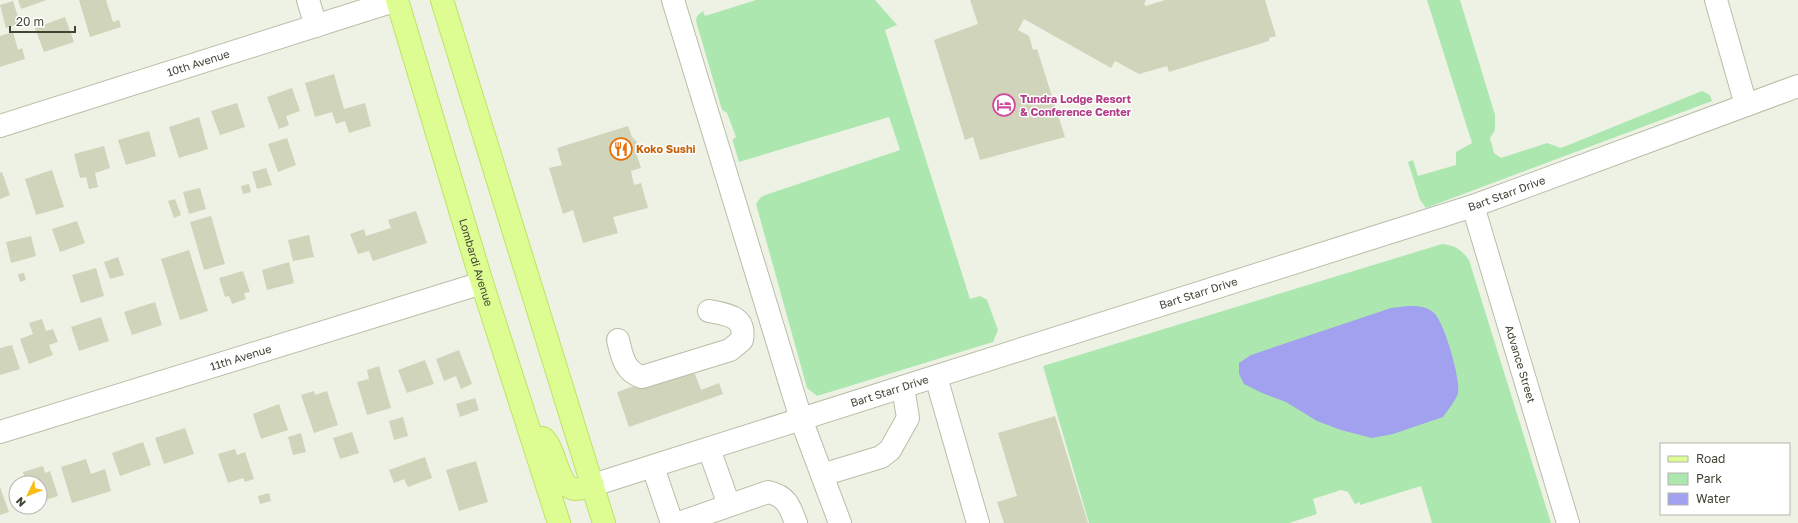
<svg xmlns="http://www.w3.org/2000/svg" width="1798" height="523" viewBox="0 0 1798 523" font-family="'Golos Text',sans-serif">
	<rect width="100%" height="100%" fill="#eef2e5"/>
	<g fill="#ade7b0">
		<path d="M756 0H875L897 25 885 30 970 299 980 296 987 300 998 330 993 342 817 396 807 388 756 204 761 197 768 194 900 150 889 117 739 162 733 142V139L736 137 727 113 722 110 696 21 697 16 703 11 705 16Z"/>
		<path d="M1427 0H1460L1495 115V130L1490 138 1494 153 1501 158 1547 143 1561 148 1702 91 1710 95 1712 101 1426 208 1420 200 1408 162 1413 160 1418 176 1456 165V152L1472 143Z"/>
		<path d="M1442 244C1455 245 1462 250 1469 260L1551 523H1432L1421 486 1360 505V502L1355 504 1348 492 1341 490 1313 499 1317 514 1289 523H1089L1043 366Z"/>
	</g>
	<path fill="#a1a1ef" d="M1408 306C1417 306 1427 306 1434 313 1444 321 1461 380 1458 393 1456 400 1448 410 1443 417L1393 434 1372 438 1341 430 1317 421 1286 402 1262 393 1244 384 1239 374V363L1251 355 1391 308Z"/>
	<g fill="#cfd4ba">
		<path d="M18 0H47L21 9Z"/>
		<path d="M79 0H106L113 22 119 20 121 27 90 37Z"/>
		<path d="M970 0H1146L1144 4 1146 6 1165 0H1265L1276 36 1269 38V41L1169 72 1167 66 1139 74 1115 61 1111 68 1024 19 1018 30 1029 36 1033 50 1037 49 1065 137 980 160 973 137 965 140 934 40 978 24Z"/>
		<path d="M13 1 20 23 6 28 0 5Z"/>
		<path d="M65 17 74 42 44 52 35 28Z"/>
		<path d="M13 32 18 50 22 48 25 59 0 67V36Z"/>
		<path d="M334 74 344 109 365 103 371 126 349 133 345 121 336 124 332 112 315 117 305 83Z"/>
		<path d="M292 88 300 111 286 116 289 125 279 129 267 97Z"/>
		<path d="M237 103 245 127 220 135 211 111Z"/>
		<path d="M199 117 208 149 179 158 169 127Z"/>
		<path d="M628 126 632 137 637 142 635 149 641 168 631 171 634 185 641 183 648 208 613 217 618 233 583 243 573 210 563 214 549 168 562 165 557 148Z"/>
		<path d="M149 131 156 156 126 165 118 140Z"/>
		<path d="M287 138 296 165 278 172 268 144Z"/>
		<path d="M104 146 110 168 95 173 98 187 89 189 86 177 80 178 74 154Z"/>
		<path d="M266 168 272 185 257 189 252 172Z"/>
		<path d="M52 170 64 207 36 215 25 179Z"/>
		<path d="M2 172 10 195 0 199V173Z"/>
		<path d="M249 184 251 192 243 194 241 186Z"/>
		<path d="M200 188 206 209 189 214 183 192Z"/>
		<path d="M175 199 181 215 174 218 168 201Z"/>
		<path d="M416 211 427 243 373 261 369 251 358 254 350 234 364 229 366 236 391 228 388 220Z"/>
		<path d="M211 216 225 264 204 270 190 222Z"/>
		<path d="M77 221 85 243 60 252 52 229Z"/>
		<path d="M309 235 314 257 293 261 288 240Z"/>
		<path d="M31 236 36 256 11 263 6 242Z"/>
		<path d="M189 250 208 311 180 320 161 259Z"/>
		<path d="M118 257 124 275 110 279 104 262Z"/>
		<path d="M289 262 294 283 267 290 262 270Z"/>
		<path d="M96 268 104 296 81 303 72 275Z"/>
		<path d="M243 271 250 292 244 293 246 299 232 304 229 296 225 297 219 278Z"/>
		<path d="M24 273 26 280 20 282 18 274Z"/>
		<path d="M155 302 162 325 132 335 124 312Z"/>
		<path d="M101 317 109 341 79 351 71 327Z"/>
		<path d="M42 319 46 331 53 329 58 342 49 345 53 355 29 364 20 339 33 334 29 323Z"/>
		<path d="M12 345 20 369 0 375V348Z"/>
		<path d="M459 350 472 384 461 389 456 376 444 381 436 359Z"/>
		<path d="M425 360 434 384 407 393 398 370Z"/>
		<path d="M379 366 391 408 367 415 357 382 369 379 367 370Z"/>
		<path d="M694 371 701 390 719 383 723 394 629 427 617 392 660 377Z"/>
		<path d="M314 391 315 395 327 391 338 425 314 433 301 395Z"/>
		<path d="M475 398 479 410 460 417 456 404Z"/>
		<path d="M279 404 288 430 261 439 253 414Z"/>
		<path d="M1055 416 1088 523H1004L997 502 1017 496 998 433Z"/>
		<path d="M403 417 408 436 394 440 389 421Z"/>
		<path d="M185 428 194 454 164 464 155 438Z"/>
		<path d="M352 432 359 453 340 459 333 438Z"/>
		<path d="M301 433 306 452 293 455 288 437Z"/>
		<path d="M143 442 151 465 120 476 112 453Z"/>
		<path d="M235 449 237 455 245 452 254 479 245 482 243 478 228 483 218 454Z"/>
		<path d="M425 457 432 478 408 487 404 479 394 483 389 470Z"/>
		<path d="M86 459 91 474 105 469 111 491 72 503 61 467Z"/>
		<path d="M476 461 488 502 459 511 446 470Z"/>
		<path d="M43 466 45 473 50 471 58 496 40 502V483H21L20 480 25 479 23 472Z"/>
		<path d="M0 487 9 512 0 515Z"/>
		<path d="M269 493 271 501 260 504 258 496Z"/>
	</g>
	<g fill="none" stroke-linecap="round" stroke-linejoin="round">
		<g stroke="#b8bea8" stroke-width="24">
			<g id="minor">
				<path d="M308 0 316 26"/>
				<path d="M673 0 801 419 840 523"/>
				<path d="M1716 0 1746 105"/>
				<path id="s1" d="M0 126 397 0"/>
				<path id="s2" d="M1473 206 1568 523"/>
				<path d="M618 340C622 356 624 371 642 377L730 350 742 340C746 316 728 315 709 311"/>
				<path d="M936 377 978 523"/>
				<path id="s3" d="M0 432 482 283"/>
				<path d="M709 449 729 505"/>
				<path d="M653 467 672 523"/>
				<path d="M822 475 881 457 890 450 908 418 903 387"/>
				<path id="s4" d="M593 485 1473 206 1798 86"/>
				<path d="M679 523 768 492C787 496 790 507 796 523"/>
			</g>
		</g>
		<g stroke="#bee363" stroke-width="24">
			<g id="major">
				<path id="s5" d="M397 0 482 283 559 523"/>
				<path d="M442 0 604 523"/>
				<path d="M543 438C556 449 557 486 574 489 580 490 587 487 593 485"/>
			</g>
		</g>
		<use href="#minor" stroke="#fff" stroke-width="22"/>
		<use href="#major" stroke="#ddfd93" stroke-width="22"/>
	</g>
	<defs>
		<g id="hotel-ring" transform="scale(1.15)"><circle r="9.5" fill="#fff" stroke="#d1479c" stroke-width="1.5"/><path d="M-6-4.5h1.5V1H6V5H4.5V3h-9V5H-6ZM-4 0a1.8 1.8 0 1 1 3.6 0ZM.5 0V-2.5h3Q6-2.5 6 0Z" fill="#d1479c"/></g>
		<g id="restaurant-ring" transform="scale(1.15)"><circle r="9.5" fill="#fff" stroke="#e8710a" stroke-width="1.5"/><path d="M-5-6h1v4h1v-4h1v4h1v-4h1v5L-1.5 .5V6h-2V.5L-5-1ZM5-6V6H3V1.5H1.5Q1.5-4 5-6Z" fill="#e8710a"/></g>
	</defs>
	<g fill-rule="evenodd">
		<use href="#hotel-ring" x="1004" y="105"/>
		<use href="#restaurant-ring" x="621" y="149"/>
	</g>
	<g text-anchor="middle" stroke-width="3" stroke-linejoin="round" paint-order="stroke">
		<g font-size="11" fill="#414535" stroke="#fff">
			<text dy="4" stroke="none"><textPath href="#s1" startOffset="208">10th Avenue</textPath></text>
			<text dy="4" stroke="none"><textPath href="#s4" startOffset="959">Bart Starr Drive</textPath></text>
			<text dy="4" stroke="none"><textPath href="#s5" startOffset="274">Lombardi Avenue</textPath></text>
			<text dy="4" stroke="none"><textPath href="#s4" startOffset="635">Bart Starr Drive</textPath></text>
			<text dy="4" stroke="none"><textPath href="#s3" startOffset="252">11th Avenue</textPath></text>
			<text dy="4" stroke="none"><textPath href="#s2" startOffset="165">Advance Street</textPath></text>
			<text dy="4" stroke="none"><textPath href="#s4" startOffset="311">Bart Starr Drive</textPath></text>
		</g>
		<g font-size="11" font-weight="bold" fill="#b23c85" stroke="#fff" text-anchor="start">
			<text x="1020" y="103">Tundra Lodge Resort<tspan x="1020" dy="13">&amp; Conference Center</tspan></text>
		</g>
		<g font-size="11" font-weight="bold" fill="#c56008" stroke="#fff" text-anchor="start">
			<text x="636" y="153">Koko Sushi</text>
		</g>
	</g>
	<rect x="1660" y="443" width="130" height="72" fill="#ffffff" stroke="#b3b5ae"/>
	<rect x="1668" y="456" width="20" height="6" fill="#ddfd93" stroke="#b3b5ae"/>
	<text x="1696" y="463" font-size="12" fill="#414535">Road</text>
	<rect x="1668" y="473" width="20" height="12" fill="#ade7b0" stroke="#b3b5ae"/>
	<text x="1696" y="483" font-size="12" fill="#414535">Park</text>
	<rect x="1668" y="493" width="20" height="12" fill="#a1a1ef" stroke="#b3b5ae"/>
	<text x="1696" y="503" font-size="12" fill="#414535">Water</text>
	<g transform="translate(28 495) rotate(227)"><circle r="19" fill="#ffffff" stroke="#b3b5ae"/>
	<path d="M0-3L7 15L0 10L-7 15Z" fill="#f8bd16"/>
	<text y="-6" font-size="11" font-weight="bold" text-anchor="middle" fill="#414535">N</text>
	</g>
	<path d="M10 26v6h65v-6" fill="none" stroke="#414535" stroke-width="2"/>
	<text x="16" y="26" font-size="12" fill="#414535" stroke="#ffffff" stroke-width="3" paint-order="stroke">20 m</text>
</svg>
